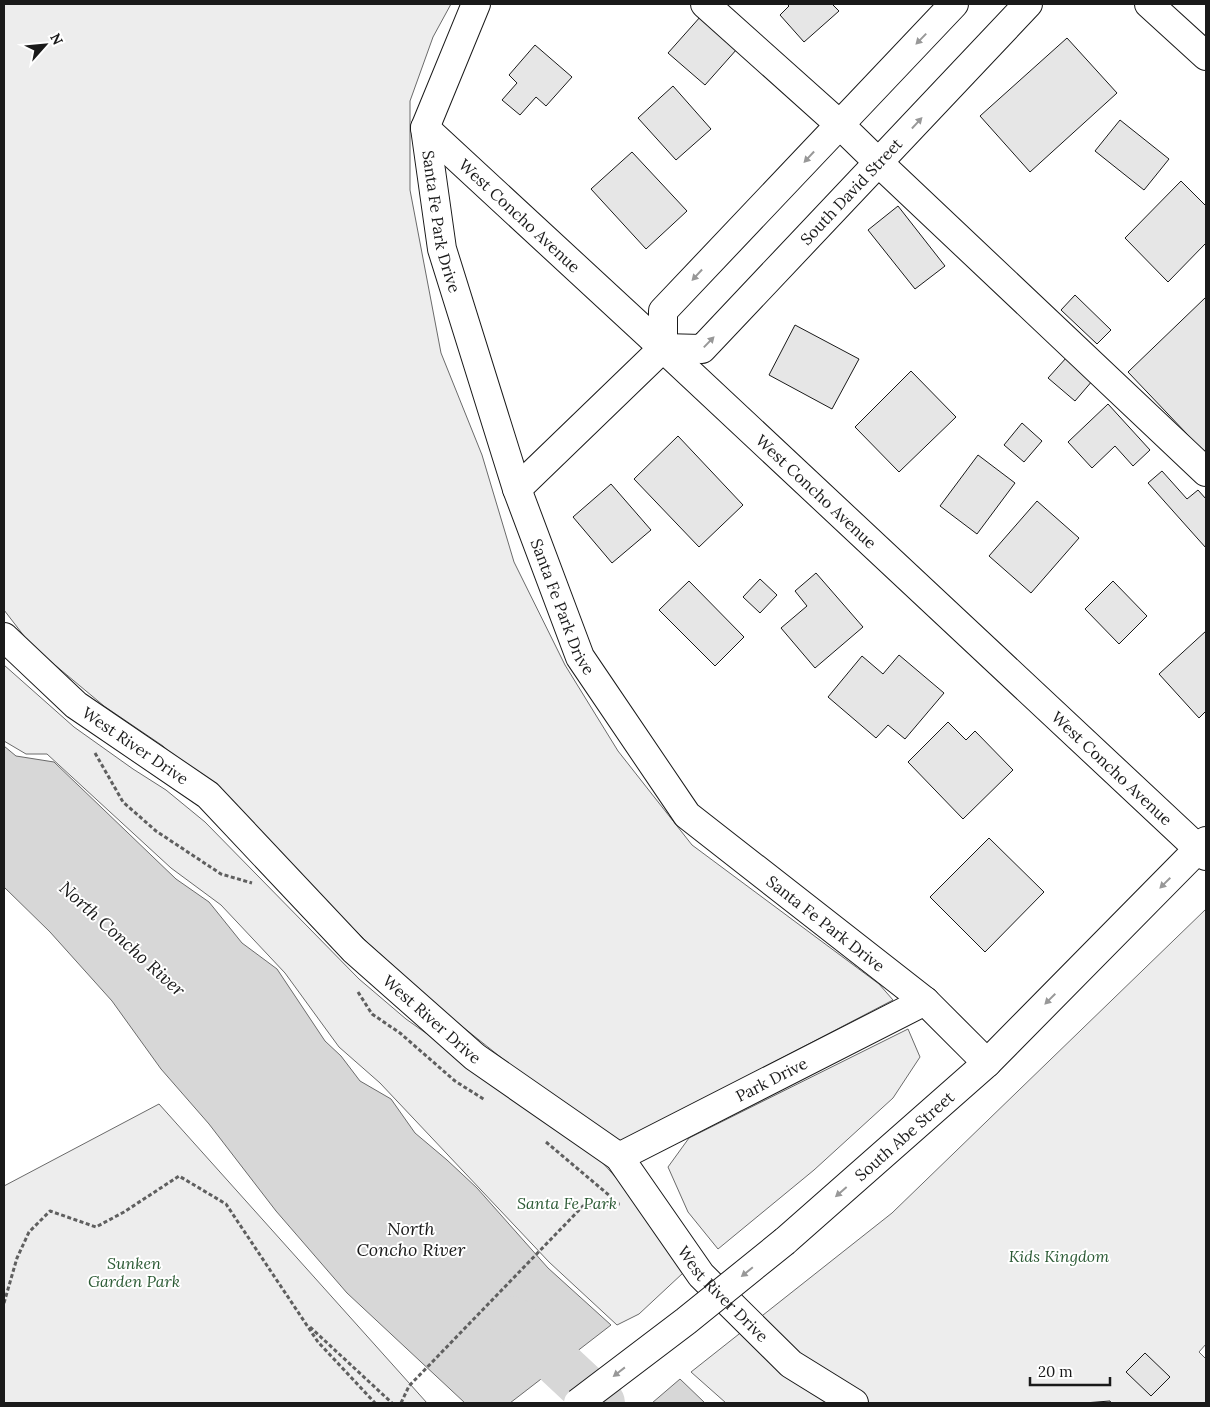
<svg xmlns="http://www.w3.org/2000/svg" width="1210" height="1407" viewBox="0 0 1210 1407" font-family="Lora,serif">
	<rect width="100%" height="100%" fill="#fff"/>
	<g fill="#ededed" stroke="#6a6a6a">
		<path d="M4 4H451L433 37 410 101V190L441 353 482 455 514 562 565 665 618 751 692 845 879 984 893 1000 619 1143 577 1118 454 1020 369 944 306 881 163 746 104 706 31 645 4 610Z"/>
		<path d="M4 665 74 727 133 769 166 790 205 822 359 979 406 1019 591 1150 620 1182 683 1273 639 1314 617 1325 549 1262 380 1083 339 1047 285 973 221 905 171 868 47 754H26L4 741Z"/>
		<path d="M1206 909V1344L1199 1352 1206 1359V1403H726L691 1372 892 1213Z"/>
		<path d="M908 1029 920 1057 893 1098 814 1170 718 1249 688 1212 668 1167 689 1138Z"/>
		<path d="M159 1104 427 1403H4V1186Z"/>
	</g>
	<g fill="#d7d7d7" stroke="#6a6a6a">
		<path d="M4 746 16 756 54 762 176 879 209 902 242 943 277 969 325 1041 341 1056 360 1081 391 1099 415 1133 447 1160 477 1188 548 1268 611 1325 510 1403H465L347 1293 276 1211 209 1124 161 1069 112 1001 50 932 4 887Z"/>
		<path d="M680 1379 705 1403H652Z"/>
	</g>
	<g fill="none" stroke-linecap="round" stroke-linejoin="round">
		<path stroke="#d7d7d7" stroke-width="48" d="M512 1320 601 1403"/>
	</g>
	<g fill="#e6e6e6" stroke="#1a1a1a">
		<path d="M787 4H832L839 11 804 42 780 15 789 6Z"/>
		<path d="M701 16 737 49 705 85 668 53Z"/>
		<path d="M1067 38 1117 93 1030 172 980 116Z"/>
		<path d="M535 45 572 77 546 106 536 97 520 115 502 100 517 83 509 75Z"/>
		<path d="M673 86 711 129 676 160 638 118Z"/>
		<path d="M1120 120 1169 159 1144 190 1095 151Z"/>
		<path d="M632 152 687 211 646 249 591 189Z"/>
		<path d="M1181 181 1206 206V243L1168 282 1125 238Z"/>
		<path d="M898 206 945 266 915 289 868 230Z"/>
		<path d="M1075 295 1111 330 1097 344 1061 310Z"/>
		<path d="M1206 297V454L1128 372Z"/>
		<path d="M795 325 859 359 832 409 769 375Z"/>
		<path d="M1067 357 1093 380 1075 401 1048 378Z"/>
		<path d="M911 371 956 417 899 472 855 427Z"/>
		<path d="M1108 404 1150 450 1133 466 1115 446 1092 468 1068 442Z"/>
		<path d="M1022 423 1042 441 1024 462 1004 445Z"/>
		<path d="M678 436 743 505 699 547 634 479Z"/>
		<path d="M978 455 1015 483 977 534 940 506Z"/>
		<path d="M1162 471 1187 499 1198 490 1206 499V548L1148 483Z"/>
		<path d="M611 484 651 530 612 563 573 517Z"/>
		<path d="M1037 501 1079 538 1031 593 989 556Z"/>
		<path d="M816 573 863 627 815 668 781 628 807 606 795 591Z"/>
		<path d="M760 579 777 595 760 613 743 597Z"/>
		<path d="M689 581 744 637 715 666 659 610Z"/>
		<path d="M1113 581 1147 616 1119 644 1085 609Z"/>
		<path d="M1206 631V711L1199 718 1159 674Z"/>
		<path d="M899 655 944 693 905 739 888 725 876 738 828 697 862 656 883 674Z"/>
		<path d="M948 722 966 740 975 731 1013 770 963 819 908 762Z"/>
		<path d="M989 838 1044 892 985 952 930 897Z"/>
		<path d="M1145 1353 1170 1377 1151 1396 1126 1372Z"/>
		<path d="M1110 1401 1111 1403H1084Z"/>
	</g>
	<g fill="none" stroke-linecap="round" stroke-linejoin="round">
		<g stroke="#1a1a1a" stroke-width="30">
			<g id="minor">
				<path id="s1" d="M476 4 425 128 442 249 517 489 580 657 687 815 925 1001 987 1063"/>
				<path d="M705 4 839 124 879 163 1206 472"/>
				<path d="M1149 4 1206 56"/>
				<path id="s2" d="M425 128 663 348 1206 856"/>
				<path id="s3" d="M663 348 702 349 1028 4"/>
				<path d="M517 489 663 348V311L954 4"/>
				<path id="s4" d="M4 637 76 705 208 795 354 950 475 1057 619 1157 701 1275 791 1364 854 1403"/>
				<path id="s5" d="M619 1157 925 1001"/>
			</g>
		</g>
		<g stroke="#1a1a1a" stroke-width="30">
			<g id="major">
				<path id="s6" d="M785 1241 987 1063 1206 841"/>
			</g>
		</g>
		<g stroke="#5f5f5f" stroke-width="3" stroke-dasharray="4 2.5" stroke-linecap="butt">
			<path d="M95 753 123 802 156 831 221 874 252 883"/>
			<path d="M358 992 372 1014 400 1033 455 1081 485 1100"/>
			<path d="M546 1142 610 1196"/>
			<path d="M4 1303 17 1258 29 1232 50 1211 96 1227 124 1212 179 1176 226 1204 318 1342 375 1403"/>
			<path d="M310 1327 392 1403"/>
			<path d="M401 1403 409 1386 583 1206 620 1204"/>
		</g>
		<use href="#minor" stroke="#fff" stroke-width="28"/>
		<use href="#major" stroke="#fff" stroke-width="28"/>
		<g stroke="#1a1a1a" stroke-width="30" stroke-linecap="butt">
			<path id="major-bridge" d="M578 1403 686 1321 785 1241"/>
		</g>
		<use href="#major-bridge" stroke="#fff" stroke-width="28"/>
	</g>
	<defs><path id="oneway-solid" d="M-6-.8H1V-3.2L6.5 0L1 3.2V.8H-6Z" transform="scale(1.25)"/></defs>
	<g fill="#989898">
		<use href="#oneway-solid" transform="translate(921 39) rotate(134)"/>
		<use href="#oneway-solid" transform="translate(917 123) rotate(-47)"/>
		<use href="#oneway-solid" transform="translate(809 157) rotate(133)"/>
		<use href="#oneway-solid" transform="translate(697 275) rotate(133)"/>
		<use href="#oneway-solid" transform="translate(709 342) rotate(-46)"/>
		<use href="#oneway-solid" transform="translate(1165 883) rotate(135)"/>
		<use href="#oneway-solid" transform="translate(1050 999) rotate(135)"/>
		<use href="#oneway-solid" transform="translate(841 1192) rotate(139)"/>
		<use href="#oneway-solid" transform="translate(747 1272) rotate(141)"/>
		<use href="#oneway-solid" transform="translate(619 1372) rotate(142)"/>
	</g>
	<g text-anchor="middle" stroke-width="4" stroke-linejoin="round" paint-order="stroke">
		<g font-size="16" fill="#1a1a1a" stroke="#fff">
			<text dy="6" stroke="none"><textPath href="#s3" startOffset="256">South David Street</textPath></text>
			<text dy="6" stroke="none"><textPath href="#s2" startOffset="129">West Concho Avenue</textPath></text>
			<text dy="6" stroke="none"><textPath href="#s1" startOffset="229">Santa Fe Park Drive</textPath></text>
			<text dy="6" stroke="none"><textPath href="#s2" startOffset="534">West Concho Avenue</textPath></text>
			<text dy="6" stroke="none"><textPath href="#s1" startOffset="634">Santa Fe Park Drive</textPath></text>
			<text dy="6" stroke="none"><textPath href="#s4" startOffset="171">West River Drive</textPath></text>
			<text dy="6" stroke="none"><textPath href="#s2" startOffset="939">West Concho Avenue</textPath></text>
			<text dy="6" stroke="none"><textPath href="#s1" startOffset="1054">Santa Fe Park Drive</textPath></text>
			<text dy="6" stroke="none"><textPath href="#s4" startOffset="576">West River Drive</textPath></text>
			<text dy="6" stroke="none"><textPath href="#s5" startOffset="171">Park Drive</textPath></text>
			<text dy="6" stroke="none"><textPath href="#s6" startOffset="159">South Abe Street</textPath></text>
			<text dy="6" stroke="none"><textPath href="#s4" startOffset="981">West River Drive</textPath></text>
		</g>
		<g font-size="16" font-style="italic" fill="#2b5a34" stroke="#fff">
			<text x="567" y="1209">Santa Fe Park</text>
			<text x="1059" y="1262">Kids Kingdom</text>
			<text x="134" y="1269">Sunken<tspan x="134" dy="18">Garden Park</tspan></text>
		</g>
		<g font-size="18" font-style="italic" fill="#1a1a1a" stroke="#fff">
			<text transform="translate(122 939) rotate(42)" y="6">North Concho River</text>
			<text x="411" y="1235">North<tspan x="411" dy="21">Concho River</tspan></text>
		</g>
	</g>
	<rect width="1210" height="1407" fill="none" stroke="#1a1a1a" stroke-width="10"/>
	<g transform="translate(45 45) rotate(63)" stroke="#ffffff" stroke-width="4" paint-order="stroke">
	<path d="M0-4L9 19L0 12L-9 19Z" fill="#1a1a1a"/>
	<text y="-8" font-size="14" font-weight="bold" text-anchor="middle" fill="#1a1a1a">N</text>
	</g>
	<path d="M1030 1377v8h80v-8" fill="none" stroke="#1a1a1a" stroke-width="2.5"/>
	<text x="1038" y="1377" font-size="15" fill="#1a1a1a" stroke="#ffffff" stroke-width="4" paint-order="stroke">20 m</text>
</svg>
